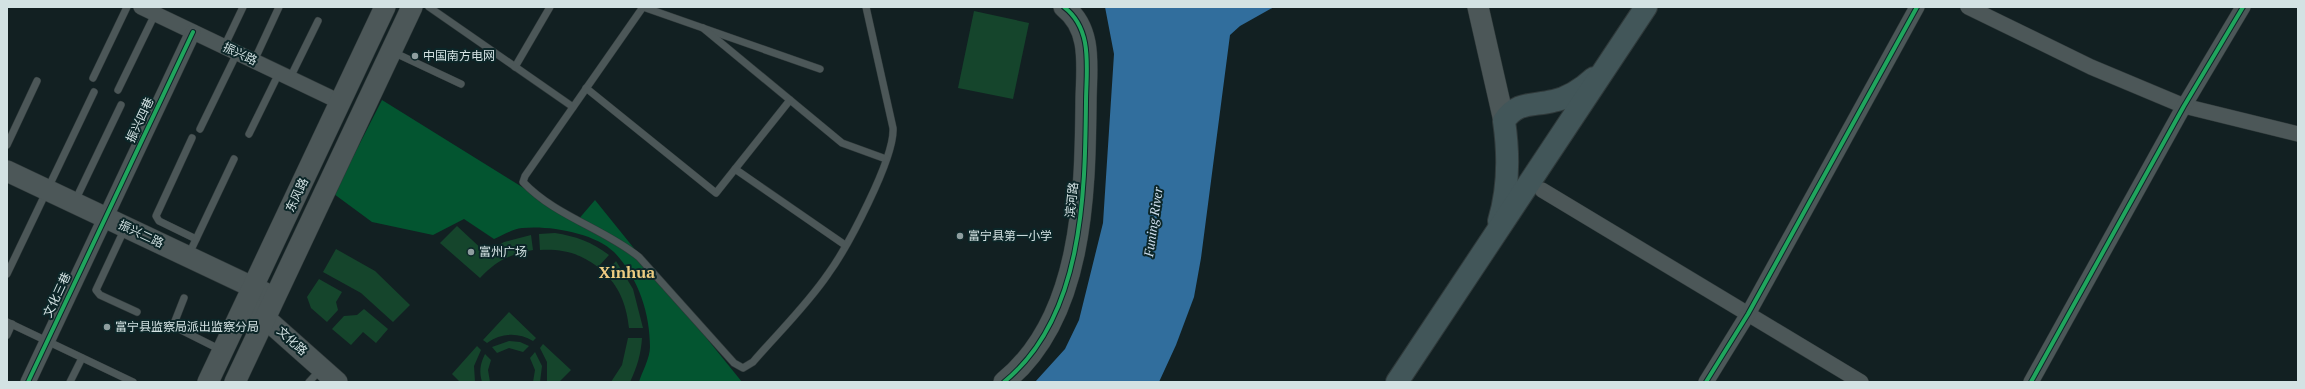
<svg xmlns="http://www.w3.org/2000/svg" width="2305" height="389" viewBox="0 0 2305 389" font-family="'PT Serif','Noto Sans SC',serif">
	<rect width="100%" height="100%" fill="#122022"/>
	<g fill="#15452c">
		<path d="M974 11 1029 23 1013 99 958 88Z"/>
		<path d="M457 226 486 253 504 242 531 235 533 250C510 254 496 261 480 278L440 243Z"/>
		<path d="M555 233C575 236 592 242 609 255L598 267C579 253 563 249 540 250L539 234Z"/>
		<path d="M336 249 375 271 410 305 393 322 361 293 323 272Z"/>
		<path d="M616 261 633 289 643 328H629C627 309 621 288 605 274Z"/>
		<path d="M319 279 342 292 336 302 338 310 327 322 311 308 307 297Z"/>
		<path d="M364 309 388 329 376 343 363 332 351 345 332 329 344 316 357 315Z"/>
		<path d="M509 312 536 338 533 341C518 332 501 333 487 343L483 340Z"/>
		<path d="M628 338H642C641 354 637 367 630 382H611L622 365Z"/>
		<path d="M509 341 520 342 529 346 523 352 509 348 497 353 492 347Z"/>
		<path d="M543 344 571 370 559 382H547V362L540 348Z"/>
		<path d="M477 346 481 350 474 366 475 382H460L452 374Z"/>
		<path d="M535 352 542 366 540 382H533L535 370 530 358Z"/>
		<path d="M485 354 491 360 488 370 490 382H482C479 372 480 364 485 354Z"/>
	</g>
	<path fill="#035530" d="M382 100 577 221 595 200 742 382H639C642 372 650 358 650 347 650 313 638 277 614 252 595 233 549 225 522 228 513 229 503 235 494 239L464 219 433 235 372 222 334 194Z"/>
	<path fill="#316e9d" d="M1105 7H1274L1240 26 1230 35 1201 258 1194 297 1176 345 1159 382H1035L1065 349 1079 320 1103 223 1114 54Z"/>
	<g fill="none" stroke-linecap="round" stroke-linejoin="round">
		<g stroke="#2f393a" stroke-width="8">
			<g id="lane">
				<path d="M429 7 573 107"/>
				<path d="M643 7 525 176 523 182C555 216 603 228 639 257L734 363 743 368 753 362C778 333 807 305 828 274 847 248 895 158 893 128L866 7"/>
				<path d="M643 7 820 69"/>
				<path d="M703 28 842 143 886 159"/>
				<path d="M224 47 243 7"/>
				<path d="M393 52 461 84"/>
				<path d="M254 61 279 7"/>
				<path d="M515 67 550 7"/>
				<path d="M93 78 127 7"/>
				<path d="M290 78 318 21"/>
				<path d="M586 88 716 193 790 100"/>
				<path d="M118 90 155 14"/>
				<path d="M200 129 237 53"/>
				<path d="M249 134 279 73"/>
				<path d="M192 138 156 216 159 221 196 239"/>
				<path d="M7 145 37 81"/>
				<path d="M735 169 845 245"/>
				<path d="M75 201 121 105"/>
				<path d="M125 228 96 290 100 295 137 312"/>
				<path d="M189 254 234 159"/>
				<path d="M7 274 94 92"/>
				<path d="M184 298 173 326 221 350"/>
				<path d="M7 322 133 382"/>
				<path d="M7 335 12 324"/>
				<path d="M70 382 82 358"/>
				<path d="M309 382 320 370"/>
			</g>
		</g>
		<g stroke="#2f393a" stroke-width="16">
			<g id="street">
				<path d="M141 7 340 102"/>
				<path d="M1968 7 2091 67 2184 106 2298 134"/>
				<path d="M1542 190 1861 382"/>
				<path d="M28 382 193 32"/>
				<path d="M1706 382 1748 314 1917 7"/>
				<path d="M2031 382 2184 106 2243 7"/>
			</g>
		</g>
		<g stroke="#2f393a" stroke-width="22">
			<g id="secondary">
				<path d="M1478 7 1504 121"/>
				<path d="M7 171 265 293"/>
				<path d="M256 310 337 382"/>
				<path d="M208 382 385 7"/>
				<path d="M235 382 412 7"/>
				<path d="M1004 382C1083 318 1085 195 1086 103 1086 70 1094 30 1064 7"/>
			</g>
		</g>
		<g stroke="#2f393a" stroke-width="24">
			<g id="primary">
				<path d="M1499 221C1509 188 1509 155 1504 121 1517 101 1533 106 1553 101 1569 98 1583 88 1594 78"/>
				<path d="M1397 382 1646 7"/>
			</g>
		</g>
		<use href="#lane" stroke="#4c5758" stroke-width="7"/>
		<use href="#street" stroke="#4c5758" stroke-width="15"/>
		<use href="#secondary" stroke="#4c5758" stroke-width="21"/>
		<use href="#primary" stroke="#425659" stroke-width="22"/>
		<g stroke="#0c2628" stroke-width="6">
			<g id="cycleway">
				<path d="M28 382 193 32"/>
				<path d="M1004 382C1083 318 1085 195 1086 103 1086 70 1094 30 1064 7"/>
				<path d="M1706 382 1748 314 1917 7"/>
				<path d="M2031 382 2184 106 2243 7"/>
			</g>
		</g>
		<use href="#cycleway" stroke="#20a55d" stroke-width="4"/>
	</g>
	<g fill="#8f9e9f" stroke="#0c2628" stroke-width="1.5">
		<circle cx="415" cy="56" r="4"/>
		<circle cx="960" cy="236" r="4"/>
		<circle cx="471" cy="252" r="4"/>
		<circle cx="107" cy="327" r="4"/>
	</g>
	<g text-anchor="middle" stroke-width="4" stroke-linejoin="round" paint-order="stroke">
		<g font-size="12" fill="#d3e2e3" stroke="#0c2628">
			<text transform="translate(240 54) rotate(25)" y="4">振兴路</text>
			<text transform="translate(140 120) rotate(-65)" y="4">振兴四巷</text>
			<text transform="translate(297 195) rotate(-65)" y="4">东风路</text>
			<text transform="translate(1072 200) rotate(-84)" y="4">滨河路</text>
			<text transform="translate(141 234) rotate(25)" y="4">振兴二路</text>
			<text transform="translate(57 295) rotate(-65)" y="4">文化三巷</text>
			<text transform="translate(292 341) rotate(42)" y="4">文化路</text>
		</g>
		<g font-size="12" fill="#d3e2e3" stroke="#0c2628" text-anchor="start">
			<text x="423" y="60">中国南方电网</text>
			<text x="968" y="240">富宁县第一小学</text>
			<text x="479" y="256">富州广场</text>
			<text x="115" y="331">富宁县监察局派出监察分局</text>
		</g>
		<g font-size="13" font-style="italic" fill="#cfdfee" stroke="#0c2628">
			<text transform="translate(1153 222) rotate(-82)" y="5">Funing River</text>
		</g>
		<g font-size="16" font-weight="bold" fill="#edcc82" stroke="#0c2628">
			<text x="627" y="278">Xinhua</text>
		</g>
	</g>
	<rect width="2305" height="389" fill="none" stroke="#d3e2e3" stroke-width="16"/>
</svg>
